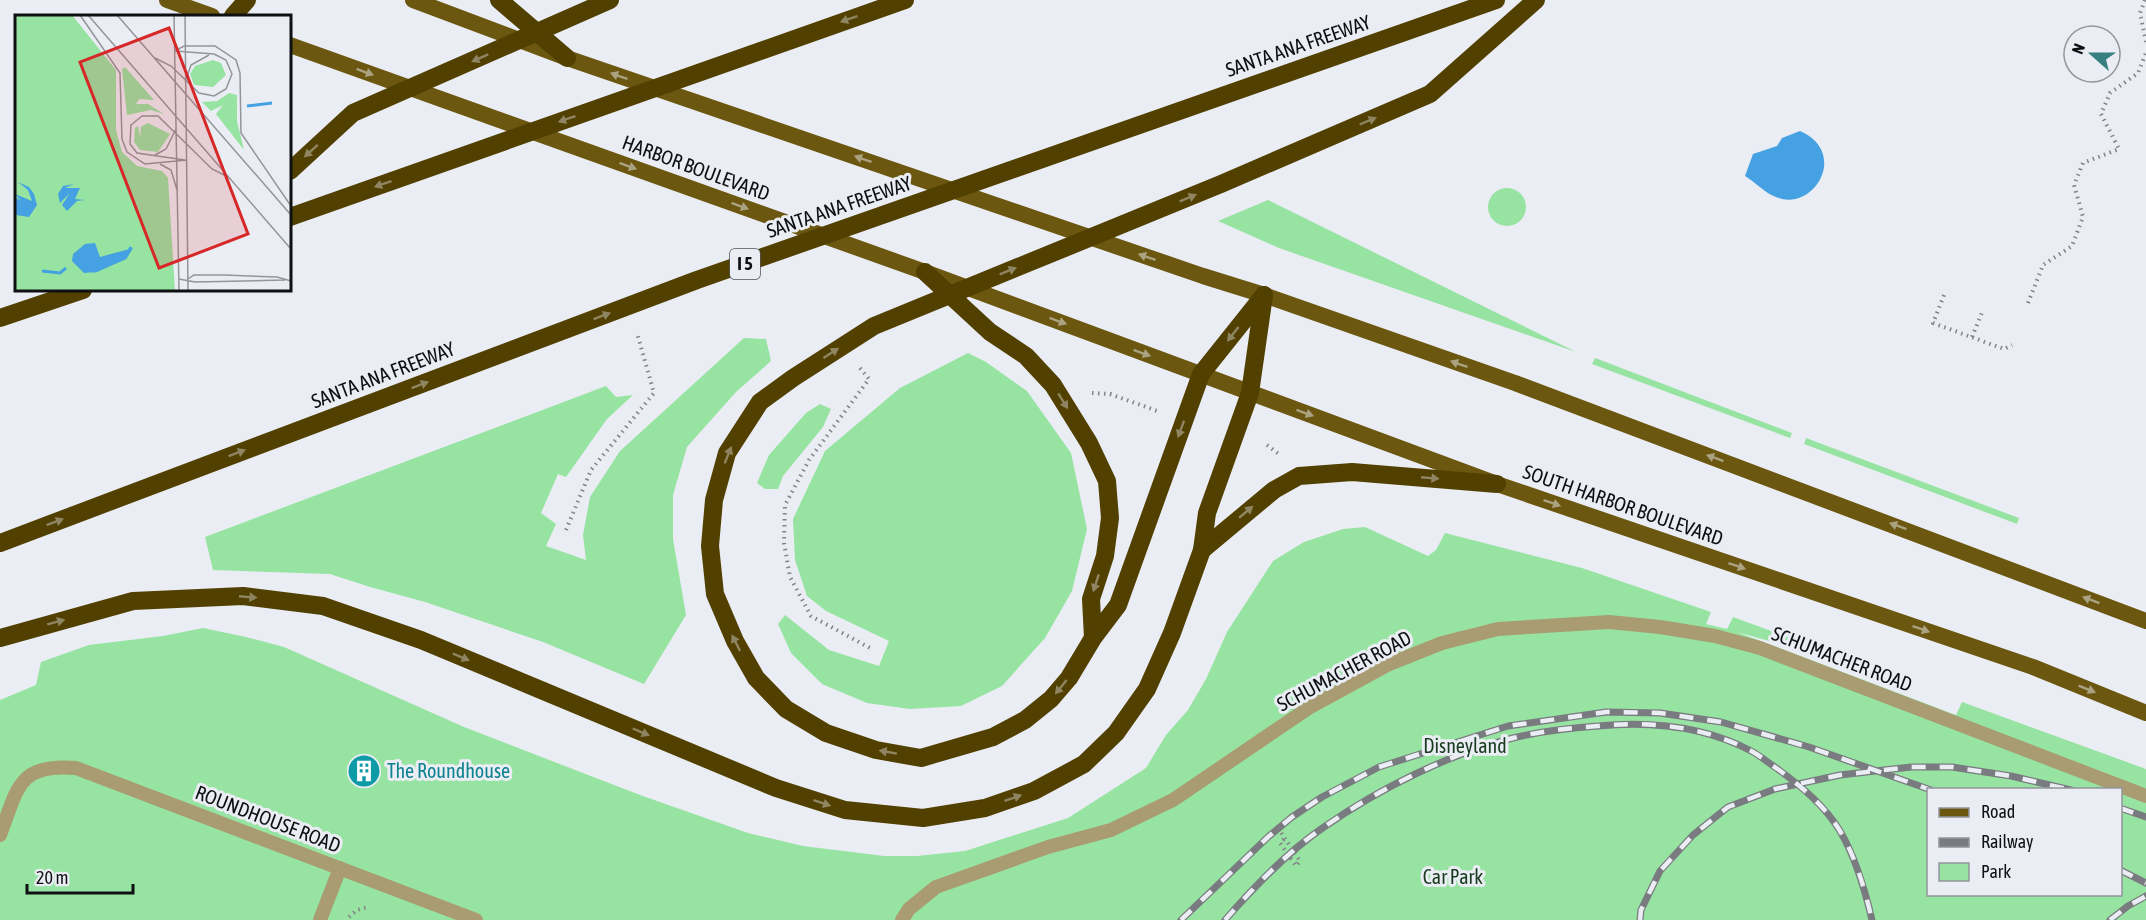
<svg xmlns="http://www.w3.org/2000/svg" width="2146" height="920" viewBox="0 0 2146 920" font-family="'Asap Condensed',sans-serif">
	<rect width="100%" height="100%" fill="#ebedf4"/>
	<g fill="#97e3a2" fill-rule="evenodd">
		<circle cx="1507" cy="207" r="19"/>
		<path d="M1268 200 1576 352 1279 248 1218 221Z"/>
		<path d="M744 338 766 339 771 361 736 392 687 447 673 495V539L686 615 644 684 543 642 425 602 370 587 330 574 213 570 205 537 606 386 616 397 633 395 607 419 566 477 558 474 541 513 556 524 546 546 586 560 583 535 590 497 620 451Z"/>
		<path d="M968 353 986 362 1027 391 1071 453 1087 529 1072 591 1045 638 1002 686 961 706 910 709 867 703 822 684 791 653 778 624 785 615 829 650 879 666 889 641 826 611 807 596 795 560 793 519 825 451 900 388Z"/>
		<path d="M1595 358 1792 433 1790 438 1592 364Z"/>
		<path d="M820 404 831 409 823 427 783 476 778 489H765L757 483 769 455 806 413Z"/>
		<path d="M1806 438 2019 518 2017 524 1804 444Z"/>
		<path d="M1365 527 1428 556 1436 550 1445 533 1582 568 1711 612 1706 624 1727 629 1733 617 1834 654 1833 659 1737 632 1956 715 1962 702 2146 769V920H0V700L36 685 41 662 89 645 163 636 203 628 246 637 284 647 464 727 640 795 748 833 803 846 884 856H917L965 851 1068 818 1146 768 1166 735 1188 710 1206 679 1227 632 1273 561 1304 542 1343 529ZM1928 790H2120V894H1928Z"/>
	</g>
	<path fill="#45a1e2" d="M1800 131C1850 153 1813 213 1776 197 1765 193 1755 182 1745 176L1753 154 1777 146 1782 138Z"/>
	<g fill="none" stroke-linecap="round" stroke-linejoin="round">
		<g stroke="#838489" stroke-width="4" stroke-dasharray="1.5 4.5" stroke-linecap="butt">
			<path d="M2145 0 2140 13 2146 42"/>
			<path d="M1944 295 1933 323 2004 349 2012 345"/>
			<path d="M2028 303 2043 265 2072 246 2083 217 2074 185 2083 163 2119 149 2101 114 2110 93 2138 73 2146 53"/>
			<path d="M1972 337 1983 310"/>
			<path d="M860 368 869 379 809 460 785 505 784 543 790 577 811 616 870 648"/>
			<path d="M1092 393 1110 394 1160 412"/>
			<path d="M1267 445 1280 455"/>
			<path d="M566 530 591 470 654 393 637 333"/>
			<path d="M1278 828 1300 861 1296 866 1280 843 1285 838"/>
			<path d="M349 917 357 910 368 907"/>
		</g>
		<g stroke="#a99b72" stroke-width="14">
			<path d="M0 835C18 788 18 763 76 768L476 920"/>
			<path d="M320 920 340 868"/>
			<path d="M902 920 909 909 936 887 1048 847 1111 830 1173 800 1310 707 1387 665 1442 643 1498 629 1609 622 1660 627 1715 636 1760 648 2146 796"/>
		</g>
		<g stroke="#6b5710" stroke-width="16">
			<path d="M167 0 212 16"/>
			<path d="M413 0 567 58 1203 276 1264 295 1515 383 2146 621"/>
			<path d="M290 45 925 272 1497 484 2033 667 2146 713"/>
		</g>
		<g stroke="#514000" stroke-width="18">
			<path d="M499 0 567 58"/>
			<path d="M233 16 247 0"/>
			<path d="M290 171 353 113 610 0"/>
			<path d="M290 217 905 0"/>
			<path d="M925 272 990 332 1026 356 1053 385 1089 443 1107 481 1110 518 1105 556 1091 599 1093 638"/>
			<path d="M1264 295 1201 374 1118 605 1093 638 1069 678 1051 699 1025 720 993 737 921 758 876 750 826 733 786 709 756 678 735 641 715 594 710 546 714 500 727 453 760 402 793 378 874 326 1221 184 1430 94 1536 0"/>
			<path d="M0 318 83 290"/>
			<path d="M0 543 697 280 1496 0"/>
			<path d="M1202 550 1274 490 1299 476 1352 472 1497 484"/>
			<path d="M0 638 133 601 243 596 323 606 421 640 776 788 845 810 923 818 985 808 1034 791 1084 764 1116 733 1147 689 1172 633 1202 550 1207 513 1250 393 1264 295"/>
		</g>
		<g stroke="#7a7b80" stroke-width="7">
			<g id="rail">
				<path d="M2120 808 2146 817"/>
				<path d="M2120 870 2146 883"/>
				<path d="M1181 920 1268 837 1292 817 1322 797 1379 767 1508 726 1606 712 1660 713 1721 722 1809 747 1931 790"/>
				<path d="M1225 920C1254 887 1287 852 1324 827 1379 789 1448 754 1513 738 1541 731 1569 728 1598 726 1651 721 1705 726 1753 752 1762 757 1770 764 1779 770 1802 787 1825 806 1840 831 1856 858 1865 890 1872 920"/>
				<path d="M1640 920 1641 910 1660 871 1693 835 1728 807 1775 789 1840 775 1911 767H1952L2011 776 2071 790"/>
				<path d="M2110 920 2128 906 2146 896"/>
			</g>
		</g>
		<use href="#rail" stroke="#ebedf4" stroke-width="4.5" stroke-dasharray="14" stroke-linecap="butt"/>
	</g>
	<defs><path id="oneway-solid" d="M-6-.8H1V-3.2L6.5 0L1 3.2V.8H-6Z" transform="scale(1.5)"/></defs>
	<g fill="#8f8562">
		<use href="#oneway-solid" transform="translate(849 19) rotate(161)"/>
		<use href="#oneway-solid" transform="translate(480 58) rotate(156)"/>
		<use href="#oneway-solid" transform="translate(567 119) rotate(161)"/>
		<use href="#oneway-solid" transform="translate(1368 121) rotate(-23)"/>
		<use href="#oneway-solid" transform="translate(311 151) rotate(138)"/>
		<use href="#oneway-solid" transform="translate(383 184) rotate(161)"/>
		<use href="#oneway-solid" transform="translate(1188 198) rotate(-22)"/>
		<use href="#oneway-solid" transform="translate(1008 271) rotate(-22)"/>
		<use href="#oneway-solid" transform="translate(602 316) rotate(-21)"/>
		<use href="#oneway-solid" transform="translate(1233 334) rotate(128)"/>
		<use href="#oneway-solid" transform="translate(831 353) rotate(-33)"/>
		<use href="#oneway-solid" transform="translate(420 385) rotate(-21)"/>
		<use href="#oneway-solid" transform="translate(1063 401) rotate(58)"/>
		<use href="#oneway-solid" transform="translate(1181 429) rotate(110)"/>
		<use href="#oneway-solid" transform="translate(237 453) rotate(-21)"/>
		<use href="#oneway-solid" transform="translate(728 455) rotate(-68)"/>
		<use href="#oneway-solid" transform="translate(1430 478) rotate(5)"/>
		<use href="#oneway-solid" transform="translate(1246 512) rotate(-40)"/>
		<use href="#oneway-solid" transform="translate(55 522) rotate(-21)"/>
		<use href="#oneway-solid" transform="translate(1096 583) rotate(108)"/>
		<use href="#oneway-solid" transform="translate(248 597) rotate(5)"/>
		<use href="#oneway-solid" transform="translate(56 622) rotate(-15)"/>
		<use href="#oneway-solid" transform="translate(736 643) rotate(-117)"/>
		<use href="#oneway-solid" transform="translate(461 657) rotate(23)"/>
		<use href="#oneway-solid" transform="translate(1061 687) rotate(129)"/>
		<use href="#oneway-solid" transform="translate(641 732) rotate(23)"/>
		<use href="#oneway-solid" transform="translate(888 752) rotate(-170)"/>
		<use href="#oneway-solid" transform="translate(1013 798) rotate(-19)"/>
		<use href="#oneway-solid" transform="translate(822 803) rotate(18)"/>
	</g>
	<g fill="#aba282">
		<use href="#oneway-solid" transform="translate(365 72) rotate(20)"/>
		<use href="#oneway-solid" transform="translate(619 76) rotate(-161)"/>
		<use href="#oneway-solid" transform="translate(863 159) rotate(-161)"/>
		<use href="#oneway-solid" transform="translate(628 166) rotate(20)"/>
		<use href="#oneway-solid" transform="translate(740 206) rotate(20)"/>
		<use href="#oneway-solid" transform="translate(1147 257) rotate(-161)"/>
		<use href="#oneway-solid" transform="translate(1058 321) rotate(20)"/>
		<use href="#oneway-solid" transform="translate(1142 353) rotate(20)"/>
		<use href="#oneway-solid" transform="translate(1459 364) rotate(-161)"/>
		<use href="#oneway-solid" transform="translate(1305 413) rotate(20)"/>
		<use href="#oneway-solid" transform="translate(1715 458) rotate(-160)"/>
		<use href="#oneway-solid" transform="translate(1552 503) rotate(19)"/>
		<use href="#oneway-solid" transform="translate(1898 526) rotate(-160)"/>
		<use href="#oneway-solid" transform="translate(1737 566) rotate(19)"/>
		<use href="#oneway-solid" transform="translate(2091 600) rotate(-159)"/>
		<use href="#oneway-solid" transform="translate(1921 629) rotate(19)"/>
		<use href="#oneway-solid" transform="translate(2087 689) rotate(22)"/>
	</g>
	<defs>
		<g id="building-disc" transform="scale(1.725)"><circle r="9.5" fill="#0f9aa8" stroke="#ebedf4"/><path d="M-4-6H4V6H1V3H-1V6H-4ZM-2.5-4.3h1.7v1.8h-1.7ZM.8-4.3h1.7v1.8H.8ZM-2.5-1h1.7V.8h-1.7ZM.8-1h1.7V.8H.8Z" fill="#fff"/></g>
	</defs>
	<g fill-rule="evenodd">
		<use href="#building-disc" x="364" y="771"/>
	</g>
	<g text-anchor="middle" stroke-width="6" stroke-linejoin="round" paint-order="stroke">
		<rect fill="#ebedf4" stroke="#515256" stroke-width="1.5" x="730" y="249" width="30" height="30" rx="4.5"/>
		<g font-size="18" font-weight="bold" fill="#0f1012">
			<text x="745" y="270">I 5</text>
		</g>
		<g font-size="20" fill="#0f1012" stroke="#ebedf4">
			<text transform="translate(1298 46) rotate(-19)" y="7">SANTA ANA FREEWAY</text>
			<text transform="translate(696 168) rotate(20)" y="7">HARBOR BOULEVARD</text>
			<text transform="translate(839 207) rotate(-19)" y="7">SANTA ANA FREEWAY</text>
			<text transform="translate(383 375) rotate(-21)" y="7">SANTA ANA FREEWAY</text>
			<text transform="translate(1623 505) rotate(19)" y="7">SOUTH HARBOR BOULEVARD</text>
			<text transform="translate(1842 659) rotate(21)" y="7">SCHUMACHER ROAD</text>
			<text transform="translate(1344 671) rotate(-28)" y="7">SCHUMACHER ROAD</text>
			<text transform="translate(268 819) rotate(21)" y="7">ROUNDHOUSE ROAD</text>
		</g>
		<g font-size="20" fill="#183b1f" stroke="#ebedf4">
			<text x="1465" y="753">Disneyland</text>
			<text x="1453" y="884">Car Park</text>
		</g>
		<g font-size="20" fill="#0d838f" stroke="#ebedf4" text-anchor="start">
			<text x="387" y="778">The Roundhouse</text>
		</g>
	</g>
	<g transform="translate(15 15)">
		<rect width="276" height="276" fill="#ebedf4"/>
		<path d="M57 0 101 55V115L107 137 122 151 147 156 153 163 160 276H0V1ZM198 45 206 48 211 60 198 72 179 70 175 59 180 51ZM110 52 139 85 124 84 121 89H133L149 99 136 95 112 100 107 54ZM214 78 222 80V106L229 135 201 99 208 90 196 96 187 87 202 86ZM133 108 155 119 143 137 125 135 119 127 120 113 123 111 125 122 126 112Z" fill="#97e3a2"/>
		<path d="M3 167 14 172 19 179 22 190 14 202 1 200 0 182 6 186 0 179 17 186 13 175ZM59 169 50 173H65L60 184 70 185 62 186 52 196 47 190 55 178 45 188 43 179 48 171ZM80 228 85 242 118 233 112 243 82 257 69 258 57 246 58 239 70 229Z" fill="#45a1e2"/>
		<path fill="none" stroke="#45a1e2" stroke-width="3" d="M232 91 257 88M82 235 65 236 62 247 68 254 80 256 110 243 116 232M75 255 112 240M27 256 45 258 51 253"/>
		<path fill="none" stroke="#93959a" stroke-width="1.5" d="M65 0 105 58 107 124 112 137 130 149 172 145M73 0 276 234M102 0 276 200M159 0 164 276M170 0 173 276M160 36 169 31H200L221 45 225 58 226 118 276 191M140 43 156 51 184 78 199 81 211 74 217 59 211 45 199 39 160 36M170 67 176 50 194 40M140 140 151 134 161 114M170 145 122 138 115 129 116 110 127 101H143L197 154 209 160M145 149 156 155 162 175M164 264 180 267 270 265M173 264 179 260H209L262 262 276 266"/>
		<path fill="#d62828" fill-opacity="0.15" stroke="#d62828" stroke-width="3" d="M154 13 233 219 144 253 65 47Z"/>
		<rect width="276" height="276" fill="none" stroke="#0f1012" stroke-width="3"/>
	</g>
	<rect x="1927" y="788" width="195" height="108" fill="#ebedf4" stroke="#93959a" stroke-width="1.5"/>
	<rect x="1939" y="808" width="30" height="9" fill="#6b5710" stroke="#93959a" stroke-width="1.5"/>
	<text x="1981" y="818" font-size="18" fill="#0f1012">Road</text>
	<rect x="1939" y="838" width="30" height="9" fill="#7a7b80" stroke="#93959a" stroke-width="1.5"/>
	<text x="1981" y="848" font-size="18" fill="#0f1012">Railway</text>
	<rect x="1939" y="863" width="30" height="18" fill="#97e3a2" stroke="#93959a" stroke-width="1.5"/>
	<text x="1981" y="878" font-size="18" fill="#0f1012">Park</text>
	<g transform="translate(2092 54) rotate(291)"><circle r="28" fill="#ebedf4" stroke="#93959a" stroke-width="1.5"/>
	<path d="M0-4.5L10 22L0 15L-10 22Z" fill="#37807f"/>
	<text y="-9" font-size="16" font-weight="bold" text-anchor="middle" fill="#0f1012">N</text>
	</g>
	<path d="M27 884v9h106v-9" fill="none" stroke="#0f1012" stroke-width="3"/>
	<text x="36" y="884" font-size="18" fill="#0f1012" stroke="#ebedf4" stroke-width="4.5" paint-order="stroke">20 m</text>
</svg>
